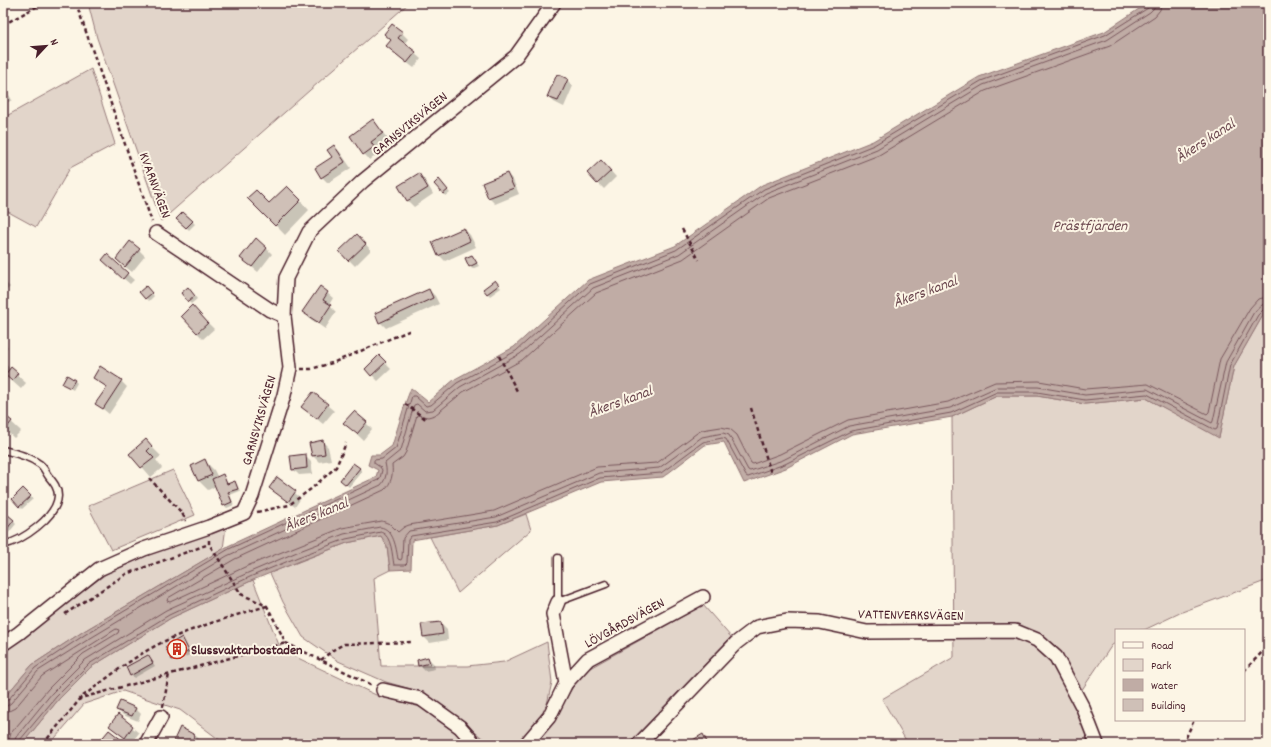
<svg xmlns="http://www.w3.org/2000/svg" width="1271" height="747" viewBox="0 0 1271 747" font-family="Dekko,sans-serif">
	<rect width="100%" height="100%" fill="#fcf5e5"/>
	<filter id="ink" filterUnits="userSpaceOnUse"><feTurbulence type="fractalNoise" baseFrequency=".025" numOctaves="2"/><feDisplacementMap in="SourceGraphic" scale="8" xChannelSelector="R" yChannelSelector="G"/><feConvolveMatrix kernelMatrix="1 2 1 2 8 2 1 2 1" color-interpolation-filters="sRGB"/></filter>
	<g filter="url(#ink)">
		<g fill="#e2d5ca" stroke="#967a7a">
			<path d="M88 3H409L161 221 97 38Z"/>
			<path d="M91 69 115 144 70 168 36 227 3 209V118Z"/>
			<path d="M1268 275V580L1182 612 1144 630H1116V643L1112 645 1077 697 1093 744H908L882 699 954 657 952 417 997 396H1037L1085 404 1146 398 1219 437 1234 366 1262 317Z"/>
			<path d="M173 470 195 515 111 550 88 506Z"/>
			<path d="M526 514 531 530 458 593 430 537 498 525Z"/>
			<path d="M226 526 223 549 84 631 32 665 3 699V650L106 574 166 547Z"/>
			<path d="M381 536 387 546 390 570 374 578 381 666H467L504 662 547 642 552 682 545 713 519 744H490L425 693 386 682 338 661 303 637 283 602 270 573 347 543Z"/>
			<path d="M253 580 281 650 376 695 420 707 460 736 469 744H225L180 710 123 691 84 704 50 744H22L59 699 91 667 171 618Z"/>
			<path d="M703 605 731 637 628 744H534L554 719 581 673Z"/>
		</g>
		<path fill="#c0aca5" stroke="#917474" d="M1148 3H1268V310L1262 317 1234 366 1219 438 1146 398 1085 404 1037 396H997L952 417 852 434 786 468 744 483 724 442 705 445 663 477 601 482 498 525 412 540 411 569 390 570 387 546 381 536 347 543 300 561 253 580 171 618 91 667 59 699 22 744H3V699L32 665 84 631 228 546 376 477 378 470 368 465 371 455H380L392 446 405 404 411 388 428 402 455 379 514 347 588 280 675 246 762 185 873 141 979 77 1104 32Z"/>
		<g fill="#0003">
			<path d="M402 33 408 39 404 44 421 59 414 68 393 52 391 41 385 34Z"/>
			<path d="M567 80 573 86 564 107 554 102 548 96Z"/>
			<path d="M3 85 12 100 3 105Z"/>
			<path d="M373 121 388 139 376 148 379 153 370 160 364 154Z"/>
			<path d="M334 146 340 152 351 168 328 183 322 177 333 158Z"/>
			<path d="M607 167 616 177 604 189 598 183Z"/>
			<path d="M419 174 425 180 433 194 414 207 408 201 399 186Z"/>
			<path d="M507 174 513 180 519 194 495 204 489 198Z"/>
			<path d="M441 183 450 193 446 196 443 194Z"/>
			<path d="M287 187 309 210 285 235 249 198 269 204Z"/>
			<path d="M183 213 195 224 189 230 178 219Z"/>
			<path d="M464 229 470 235 476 247 445 261 439 255Z"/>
			<path d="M357 235 371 250 355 266 340 251Z"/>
			<path d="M266 248 272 254 258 272 241 258Z"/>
			<path d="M139 250 145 256 132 272 123 265Z"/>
			<path d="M107 256 134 280 130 284 109 266Z"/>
			<path d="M472 256 479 266 472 269 470 266Z"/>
			<path d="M3 280 10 287 3 294Z"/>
			<path d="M495 281 501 288 490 296 484 289Z"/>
			<path d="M146 287 154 296 149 301 140 292Z"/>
			<path d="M429 290 435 296 439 304 386 328 380 322Z"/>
			<path d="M191 291 197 299 191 304 188 301Z"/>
			<path d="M327 293 333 298 329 305 336 312 325 329 309 318 304 312Z"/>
			<path d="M198 313 214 329 203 339 182 316Z"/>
			<path d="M3 342 8 347 3 352Z"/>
			<path d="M379 357 391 369 378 381 366 369Z"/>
			<path d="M3 362 26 383 21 389 3 373Z"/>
			<path d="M94 377 121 381 127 387 109 414 97 404 107 388Z"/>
			<path d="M74 380 77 383 73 390 64 384Z"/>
			<path d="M313 393 334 411 323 424 302 407Z"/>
			<path d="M7 418 21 431 14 438 3 428V422Z"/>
			<path d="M345 423H366L372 429 363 440Z"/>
			<path d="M146 441 161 456 156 460 162 468 151 477 131 454Z"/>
			<path d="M322 441 328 447 331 460 319 462 313 456Z"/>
			<path d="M305 456 311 462 313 474 299 475 293 469Z"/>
			<path d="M204 460 214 470 218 478 223 476 228 484 234 482 237 485 240 491 230 495 234 505 227 508 224 505 216 486 208 490 199 481 192 466Z"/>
			<path d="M359 468 362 471 349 487 344 482Z"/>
			<path d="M277 479 301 498 295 507 271 488Z"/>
			<path d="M23 490 33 499 22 509 13 499Z"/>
			<path d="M7 515 16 524 6 536 3 534V520Z"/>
			<path d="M441 623 447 629 448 640 430 643 424 637Z"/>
			<path d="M182 639 191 654 176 662 166 647Z"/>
			<path d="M148 656 155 666 134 678 131 675Z"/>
			<path d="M428 658 434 664 435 669 425 671 419 665Z"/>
			<path d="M135 708 141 714 138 721 123 715 117 709Z"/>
			<path d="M118 716 139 733 131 743 110 726Z"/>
			<path d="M195 735 201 741 199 744H179L175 740Z"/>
		</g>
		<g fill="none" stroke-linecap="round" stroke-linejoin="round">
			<g stroke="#79575c" stroke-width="1">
				<path d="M1161 3 1160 10 1155 16 1110 46 985 91 879 155 769 198 683 259 596 293 522 360 463 392 435 415 428 417 417 415 406 452 403 457 392 465C393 474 392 483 384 490L235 559 168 598 167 601 170 602 247 566 342 528 382 521 390 524 398 532 404 527 409 525 494 511 597 467 657 463 697 433 702 430 721 427 730 429 737 435 751 463 753 464 780 454 848 420 948 402 995 382 1039 381 1085 389 1148 384 1207 414 1209 412 1220 359 1250 308 1258 299 1268 297"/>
				<path d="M3 701 8 700 35 668 86 634 229 549 378 480 380 478 382 470 380 467 374 463V460L382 459 396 448 412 396H415L426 406 431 405 457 383 516 351 590 284 676 250 764 189 874 145 981 81 1105 35 1148 8 1149 3"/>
				<path d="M3 706H7L11 703 38 671 89 639 227 556 381 485C387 478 387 471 385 463L401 450 414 405 417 404 425 411 433 410 460 387 520 354 593 288 679 254 766 193 877 149 983 85 1107 40 1150 12 1154 8 1155 3"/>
				<path d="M3 712 9 711 15 708 42 676 116 629 119 630 118 633 83 654 48 689 11 733 8 744"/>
				<path d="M14 744 16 737 52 693 85 660 166 610 250 572 297 552 344 534 380 527C394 529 396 548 398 559L401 560 402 558 403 538 409 531 496 517 599 473 659 468 702 437 723 433 729 435 748 470 750 471 783 460 849 426 950 408 997 387H1038L1085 395 1147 389 1212 423 1213 421 1226 362 1254 312 1262 305 1268 303"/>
				<path d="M19 744 20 740 56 697 89 664 169 615 252 576 298 557 346 539 381 532C392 536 392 555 394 565H405L407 563 408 540 411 536 497 522 600 478 661 473 703 442 722 438 726 439 746 476 748 477 785 464 851 431 951 413 997 392H1037L1085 400 1147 394 1215 430 1217 429 1230 365 1258 315 1264 309 1268 308"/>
			</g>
		</g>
		<g fill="#cfc0b7" stroke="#4a1f2b">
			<path d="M392 24 403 32 398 38 416 52 407 63 386 46 391 40 384 34Z"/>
			<path d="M557 74 568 79 558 101 547 97Z"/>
			<path d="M373 119 383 133 371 142 374 147 363 155 350 136Z"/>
			<path d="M334 145 345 162 321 178 315 168 332 157 327 150Z"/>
			<path d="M601 160 611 171 597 184 587 173Z"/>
			<path d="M419 173 428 188 407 201 398 186Z"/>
			<path d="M507 173 514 188 488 198 482 183Z"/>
			<path d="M439 179 448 190 443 194 434 184Z"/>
			<path d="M287 186 301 200 275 226 247 198 256 190 269 203Z"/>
			<path d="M183 212 193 221 186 228 176 219Z"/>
			<path d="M464 228 470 241 438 256 432 242Z"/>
			<path d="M357 234 366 244 348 261 339 251Z"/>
			<path d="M256 238 267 248 252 267 240 258Z"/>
			<path d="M130 241 140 249 125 267 116 259Z"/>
			<path d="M107 254 128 273 123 279 102 260Z"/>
			<path d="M472 255 477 263 469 267 465 258Z"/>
			<path d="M495 280 499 285 487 294 483 289Z"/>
			<path d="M146 286 152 293 145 299 139 292Z"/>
			<path d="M320 286 328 292 323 300 331 305 319 323 302 312Z"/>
			<path d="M188 287 195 296 188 302 181 293Z"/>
			<path d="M429 289 433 298 379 323 375 313Z"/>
			<path d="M192 305 208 323 197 333 181 316Z"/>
			<path d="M379 355 386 362 371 376 365 369Z"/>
			<path d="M100 366 122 380 103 409 95 404 107 387 93 378Z"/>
			<path d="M11 367 18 373 12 381 5 375Z"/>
			<path d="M67 375 75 380 70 388 62 384Z"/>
			<path d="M313 392 328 404 317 419 301 407Z"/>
			<path d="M354 411 367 422 357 434 343 423Z"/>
			<path d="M7 417 12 421 5 430 3 428V421Z"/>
			<path d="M146 439 152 446 147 451 154 458 141 468 129 454Z"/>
			<path d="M323 440 325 454 312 456 309 443Z"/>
			<path d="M306 454 307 468 292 470 290 456Z"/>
			<path d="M205 459 212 475 198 481 191 466Z"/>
			<path d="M353 463 360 468 346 485 340 480Z"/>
			<path d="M223 474 227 484 235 481 238 489 228 492 232 502 223 506 212 479Z"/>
			<path d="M277 477 296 491 288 502 269 488Z"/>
			<path d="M23 488 31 496 19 507 12 499Z"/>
			<path d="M7 514 14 520 3 534V518Z"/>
			<path d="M441 622 443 634 423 637 421 624Z"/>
			<path d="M182 637 189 651 172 660 165 647Z"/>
			<path d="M148 655 153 663 130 676 126 667Z"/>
			<path d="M428 657 430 663 418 666 417 660Z"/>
			<path d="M120 701 136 708 132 716 116 710Z"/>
			<path d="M118 714 133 726 125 738 109 726Z"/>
			<path d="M180 727 195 735 191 744H181L174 740Z"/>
			<path d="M109 730 123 741 121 744H101L99 742Z"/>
			<path d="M703 734 708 744H686Z"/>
		</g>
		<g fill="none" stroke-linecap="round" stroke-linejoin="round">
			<g stroke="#4a1f2b" stroke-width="9">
				<g id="lane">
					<path d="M3 450C15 453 28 456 38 463 43 465 46 473 49 477 54 483 58 488 58 496 57 517 22 541 3 545"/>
					<path d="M558 558V602L606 584"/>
				</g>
			</g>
			<g stroke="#4a1f2b" stroke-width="16">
				<g id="street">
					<path d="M156 233 270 310 284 316"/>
					<path d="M3 644 19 633 99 569 144 549 209 527 244 513 252 496 284 395 290 368 284 316 286 278 309 232 363 181 516 56 554 3"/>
					<path d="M566 683 588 659 703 597"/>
					<path d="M383 690 421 699 460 727 475 744"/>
					<path d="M146 744 161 717"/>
					<path d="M526 744 549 717 566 683 553 614 558 602"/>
					<path d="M639 744 736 643 757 627 787 621 820 622 867 632 1015 631 1037 640 1056 657 1083 708 1097 744"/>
				</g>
			</g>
			<g stroke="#4a1f2b" stroke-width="2.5" stroke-dasharray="4 3" stroke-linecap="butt">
				<path d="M76 3 152 222"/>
				<path d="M3 25 43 3"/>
				<path d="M682 229 699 260"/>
				<path d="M499 356 517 391"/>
				<path d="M301 369H311L332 363 411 330"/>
				<path d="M405 404 427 420"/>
				<path d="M751 408 771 473"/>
				<path d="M149 478 182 513 186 521"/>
				<path d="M257 512 289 505 311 489 336 467 346 443"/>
				<path d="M209 540V544L241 594 267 606 286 643 372 685"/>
				<path d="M65 614 126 574 209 544"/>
				<path d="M321 660 333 650 344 644 413 642"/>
				<path d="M1244 671 1268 646"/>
				<path d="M83 696C109 677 135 655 165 641 198 626 233 616 267 606"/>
				<path d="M163 707 169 674"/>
				<path d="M43 744 81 698 286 643"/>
				<path d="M1183 744 1194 720"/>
			</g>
			<use href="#lane" stroke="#fcf5e5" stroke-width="6"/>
			<use href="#street" stroke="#fcf5e5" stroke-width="13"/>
		</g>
	</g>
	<defs>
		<g id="building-ring" transform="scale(1)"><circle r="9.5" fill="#fcf5e5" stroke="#c8321e" stroke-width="1.5"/><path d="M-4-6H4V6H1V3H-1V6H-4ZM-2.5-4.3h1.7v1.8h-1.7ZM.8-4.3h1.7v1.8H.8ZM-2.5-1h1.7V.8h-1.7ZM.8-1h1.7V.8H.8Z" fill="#c8321e"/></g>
	</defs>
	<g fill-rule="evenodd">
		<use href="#building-ring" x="177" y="649"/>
	</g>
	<g text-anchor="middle" stroke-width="4" stroke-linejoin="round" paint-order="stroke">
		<g font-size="14" fill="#4a1f2b" stroke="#fcf5e5">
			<text transform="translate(409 123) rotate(-39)" y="5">GARNSVIKSVÄGEN</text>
			<text transform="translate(156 185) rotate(70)" y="5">KVARNVÄGEN</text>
			<text transform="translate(258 420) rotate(-74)" y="5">GARNSVIKSVÄGEN</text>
			<text transform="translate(911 614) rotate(1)" y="5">VATTENVERKSVÄGEN</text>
			<text transform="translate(624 622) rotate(-29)" y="5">LÖVGÅRDSVÄGEN</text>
		</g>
		<g font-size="14" font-weight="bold" fill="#4a1f2b" stroke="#fcf5e5" text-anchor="start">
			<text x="191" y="654">Slussvaktarbostaden</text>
		</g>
		<g font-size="15" font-style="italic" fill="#6d4950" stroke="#fcf5e5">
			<text transform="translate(1205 140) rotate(-33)" y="5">Åkers kanal</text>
			<text x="1090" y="230">Prästfjärden</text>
			<text transform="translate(925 291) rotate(-20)" y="5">Åkers kanal</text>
			<text transform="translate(620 401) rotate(-20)" y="5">Åkers kanal</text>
			<text transform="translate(316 514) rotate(-22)" y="5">Åkers kanal</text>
		</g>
	</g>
	<rect width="1271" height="747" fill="none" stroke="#fcf5e5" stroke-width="16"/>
	<rect x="8" y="8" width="1255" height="731" fill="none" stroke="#4a1f2b" stroke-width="1.5" filter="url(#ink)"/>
	<rect x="1115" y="629" width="130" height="92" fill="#fcf5e5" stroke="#b59f9b"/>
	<rect x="1123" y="642" width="20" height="6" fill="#fcf5e5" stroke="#b59f9b"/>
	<text x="1151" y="649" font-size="12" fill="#4a1f2b">Road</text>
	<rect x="1123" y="659" width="20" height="12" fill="#e2d5ca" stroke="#b59f9b"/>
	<text x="1151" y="669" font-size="12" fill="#4a1f2b">Park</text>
	<rect x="1123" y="679" width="20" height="12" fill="#c0aca5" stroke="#b59f9b"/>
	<text x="1151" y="689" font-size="12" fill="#4a1f2b">Water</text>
	<rect x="1123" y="699" width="20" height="12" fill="#cfc0b7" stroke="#b59f9b"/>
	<text x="1151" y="709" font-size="12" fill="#4a1f2b">Building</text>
	<g transform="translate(46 46) rotate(64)" stroke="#fcf5e5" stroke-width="3" paint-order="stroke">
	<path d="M0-3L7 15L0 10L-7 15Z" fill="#4a1f2b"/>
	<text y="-6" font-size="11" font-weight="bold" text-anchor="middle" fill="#4a1f2b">N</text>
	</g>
</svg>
